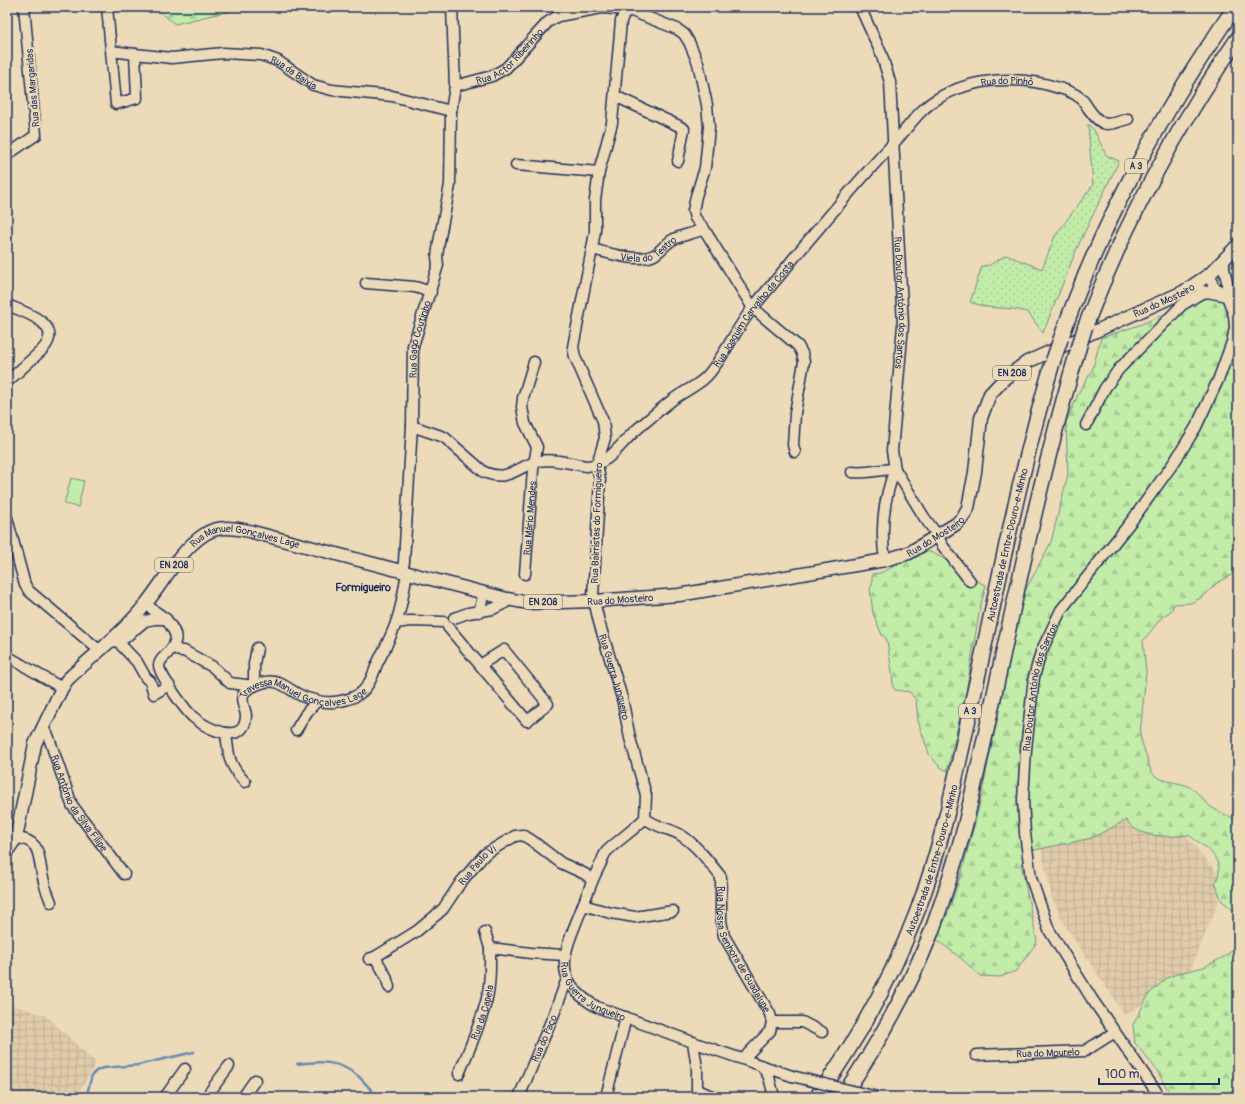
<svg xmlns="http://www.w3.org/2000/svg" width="1245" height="1104" viewBox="0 0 1245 1104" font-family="Pangolin,sans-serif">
	<defs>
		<pattern id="industrial-grid" width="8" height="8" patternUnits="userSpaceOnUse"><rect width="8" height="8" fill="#e0cbaa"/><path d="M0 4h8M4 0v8" fill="none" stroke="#c0af95"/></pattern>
		<pattern id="grass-dots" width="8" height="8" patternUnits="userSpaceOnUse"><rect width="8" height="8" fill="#c2eca8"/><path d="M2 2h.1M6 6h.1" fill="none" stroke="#a6cb93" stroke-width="1.8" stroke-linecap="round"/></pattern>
		<pattern id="forest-firs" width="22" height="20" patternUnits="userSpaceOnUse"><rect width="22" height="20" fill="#c2eca8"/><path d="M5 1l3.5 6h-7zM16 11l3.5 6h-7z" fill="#a6cb93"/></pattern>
	</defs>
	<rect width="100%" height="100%" fill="#eddab8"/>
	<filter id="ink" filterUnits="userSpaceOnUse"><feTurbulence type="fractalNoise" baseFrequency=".025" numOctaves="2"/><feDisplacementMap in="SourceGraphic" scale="8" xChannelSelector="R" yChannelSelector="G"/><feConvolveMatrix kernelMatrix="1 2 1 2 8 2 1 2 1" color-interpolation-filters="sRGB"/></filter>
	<g filter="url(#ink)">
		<g fill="url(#industrial-grid)">
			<path d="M1126 766 1226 883 1188 976 1125 1015 1064 924 1052 898 1039 839Z"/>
			<path d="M7 1003 46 1016 96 1063 76 1097H7Z"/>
		</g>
		<path fill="url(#grass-dots)" stroke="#6e8e83" d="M1088 124 1094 130 1106 155 1119 161 1077 248 1043 333 1030 315 1027 312 1014 309 986 307 970 302 982 266 990 265 1006 255 1042 269 1055 236 1093 185Z"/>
		<g fill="url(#forest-firs)" stroke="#6e8e83">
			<path d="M154 7H239L234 10 175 24Z"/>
			<path d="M1238 260V567L1235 573 1217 583 1204 596 1191 603 1174 604 1171 611 1162 617 1143 641 1146 672 1140 736 1151 771C1158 782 1173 781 1185 785 1196 788 1202 800 1211 807 1219 813 1231 815 1238 822V914L1222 901 1215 883C1217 880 1219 875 1219 871 1219 853 1201 845 1189 835 1168 837 1139 839 1126 820L1092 838 1030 851 1021 863 1037 942 1016 971 1000 977 980 976 963 960 936 939 947 915 961 875 979 807 1023 595 1051 542 1068 474 1066 422 1080 390 1092 371 1101 338 1142 324 1197 300Z"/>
			<path d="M927 551C941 556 953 564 965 573 973 578 976 582 986 585L980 608 966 692 947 771 939 766 929 754 918 721 916 700 910 692 895 690 893 687 892 672 888 647 886 638 882 635 873 613 870 588 872 585V574L880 573Z"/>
			<path d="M1238 946V1097H1172L1156 1069 1135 1043 1133 1025 1149 994 1167 978 1179 973 1204 967 1224 957Z"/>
		</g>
		<path fill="#c2eca8" stroke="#6e8e83" d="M71 478 84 481 78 507 64 504Z"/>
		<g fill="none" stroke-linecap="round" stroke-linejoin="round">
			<g stroke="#668ab7" stroke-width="2.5">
				<path d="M297 1064C319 1061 339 1060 358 1076 365 1082 371 1090 377 1097"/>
				<path d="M87 1094H99L101 1097"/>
				<path d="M85 1097 87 1094 92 1075 96 1071 103 1068 138 1065 194 1052"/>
			</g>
			<g stroke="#1b2f5e" stroke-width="13">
				<g id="minor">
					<path d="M107 7 116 104 137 98 135 54 111 51"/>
					<path id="s1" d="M634 7 624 14 621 21 612 123 599 172 595 200V231L592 249 573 347 575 357 603 421 605 438 597 464 600 480 593 596 599 622 622 698 630 738 646 795 645 818C633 831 618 840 606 852 604 855 602 860 601 863 593 877 589 890 583 905 567 948 546 978 597 1007L701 1045 792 1076"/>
					<path id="s2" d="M860 7 881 53 890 82 903 325 892 451 895 469 924 517 938 536 942 545 970 581"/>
					<path id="s3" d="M135 54 172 58 223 53 261 55 278 61 313 85 332 90 392 96 451 111"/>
					<path id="s4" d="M455 86 492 76 506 68 548 22 558 16 602 8 629 10 677 29 684 34 689 42 698 63 707 105 709 127 705 168 696 196 693 211 695 218 704 229 753 308 798 346 802 353 804 362 795 413 793 445 795 452"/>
					<path d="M615 96 677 125 684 129 678 161"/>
					<path d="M7 155 36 135 24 7"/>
					<path d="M516 165 599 172"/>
					<path id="s5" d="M592 249C608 253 639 263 654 255 661 251 666 243 674 239 683 235 694 233 704 229"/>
					<path d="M1210 274 1213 286 1224 294"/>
					<path d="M366 283 415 287 431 292"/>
					<path d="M1202 291 1227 296"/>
					<path d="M7 305C25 312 66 325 42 350L7 382"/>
					<path d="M1086 425 1105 388 1119 369 1182 305 1200 294 1208 292"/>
					<path id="s6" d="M412 426 444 437 484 472C510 483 518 465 540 461 553 458 573 464 586 466 609 465 619 445 635 431 647 421 659 410 671 401 682 392 698 386 707 376 725 356 735 330 752 309 765 292 780 276 793 259 825 221 857 182 891 146 906 131 918 110 937 99 972 77 1020 75 1059 88 1066 90 1074 93 1079 97 1083 99 1086 105 1088 108 1102 128 1106 126 1128 119"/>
					<path d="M852 472C867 474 880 469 895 469 884 498 880 529 885 560"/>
					<path d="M7 518 25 585 29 591 99 650"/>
					<path id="s7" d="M402 571 404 562 412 426 413 346 438 265 437 257 439 242 450 185 451 111 455 86 452 7"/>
					<path id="s8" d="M525 574 533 470 537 447 525 423 522 407 523 398 534 362"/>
					<path d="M145 604 166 619"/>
					<path d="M479 612 484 593"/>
					<path d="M454 618 468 613 493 609 505 603 507 599"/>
					<path d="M396 623 410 621 444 622"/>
					<path d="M448 627 527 721 548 704 504 650 480 665"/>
					<path d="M121 641V645L137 662 146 678 150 681 154 694 169 685"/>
					<path id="s9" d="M108 642 121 641 145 621 154 619H166C178 635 180 640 166 655 163 658 160 660 159 665 158 673 186 711 193 717 206 729 245 747 246 716 246 709 239 701 244 693 248 687 258 684 265 682 278 679 287 688 298 694 303 697 309 699 315 700 329 705 352 701 363 691 370 684 374 673 377 664 384 650 391 637 396 623 402 607 404 589 407 572"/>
					<path d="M174 646 179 651H184L213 667 230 683 254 686V664L257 648"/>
					<path d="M7 656 62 688"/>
					<path id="s10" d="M42 729 48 735 72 805 124 874"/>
					<path d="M296 730 307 712 317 701"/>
					<path d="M226 733C229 757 228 764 245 782"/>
					<path id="s11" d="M645 818C655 827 668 828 679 834 695 843 710 863 721 877V921L724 936 770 1014 772 1022 770 1031 743 1059"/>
					<path d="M16 838C41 840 38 855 42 874 44 884 47 893 51 902"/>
					<path d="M583 905 611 913 635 917 673 911"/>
					<path d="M485 932 490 948"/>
					<path d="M375 957 386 976 389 987"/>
					<path id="s12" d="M369 959 375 957 417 931 435 916 443 909 461 882 485 854 515 836 523 835 531 840 561 863 585 874 592 880"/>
					<path d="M772 1022H802L822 1032"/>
					<path d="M693 1042 697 1068V1097"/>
					<path id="s13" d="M976 1055 1085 1051 1115 1032"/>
					<path d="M762 1066 769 1077 774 1097"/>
					<path id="s14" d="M459 1074C469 1049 481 1024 487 998 491 982 490 964 490 948L531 953 565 955"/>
					<path d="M698 1090 714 1097"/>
					<path d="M165 1097 185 1069"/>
					<path d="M206 1097 229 1066"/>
					<path d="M243 1097 255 1080"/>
					<path id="s15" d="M519 1097 554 1014 567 979"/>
					<path d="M606 1097 626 1017"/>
					<path id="s16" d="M1160 1097 1092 999 1049 930 1031 878 1025 833 1023 800 1026 749 1034 677 1041 652 1061 610 1133 519 1175 461 1196 427 1219 378 1232 342 1235 328 1234 315 1227 296V282L1224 268V259"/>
				</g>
			</g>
			<g stroke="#1b2f5e" stroke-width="15">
				<g id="major">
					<path id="s17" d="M7 851 16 838 35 744 62 688 67 680C91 657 119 636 140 611 162 586 177 552 205 534 219 525 234 528 249 531L507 599 529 603 594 601 679 595 885 560 909 553 956 524 963 517 968 508 975 472 981 418 990 394 1005 378 1027 362 1183 292 1210 274 1238 245"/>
				</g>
			</g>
			<g stroke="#1b2f5e" stroke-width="17">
				<g id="highway">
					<path d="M1085 327C1124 224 1176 129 1238 38"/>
					<path d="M1061 338C1104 217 1162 112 1235 7"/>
					<path id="s18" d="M817 1097C858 1039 892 978 917 912 942 846 956 776 971 707 997 591 1019 474 1053 361"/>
					<path d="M842 1097C877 1046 908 991 931 933 944 898 955 862 965 826 1002 667 1031 506 1078 350"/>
				</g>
			</g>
			<use href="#minor" stroke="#eddab8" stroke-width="10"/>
			<use href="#major" stroke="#eddab8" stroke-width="12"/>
			<use href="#highway" stroke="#eddab8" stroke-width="14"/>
			<g stroke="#1b2f5e" stroke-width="13" stroke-linecap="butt">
				<path id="minor-bridge" d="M792 1076 877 1097"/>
			</g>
			<g stroke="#1b2f5e" stroke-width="17" stroke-linecap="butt">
				<g id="highway-bridge">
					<path d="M1078 350 1085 327"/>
					<path d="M1053 361 1061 338"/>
				</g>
			</g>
			<use href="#minor-bridge" stroke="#eddab8" stroke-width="10"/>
			<use href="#highway-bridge" stroke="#eddab8" stroke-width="14"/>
		</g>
	</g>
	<g text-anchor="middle" stroke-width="4" stroke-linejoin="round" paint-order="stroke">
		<g fill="#eddab8" stroke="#5a6279" stroke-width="1">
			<rect x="1125" y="159" width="22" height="14" rx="3"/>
			<rect x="993" y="366" width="38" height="14" rx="3"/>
			<rect x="155" y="558" width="38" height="14" rx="3"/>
			<rect x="524" y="595" width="38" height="14" rx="3"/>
			<rect x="959" y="704" width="22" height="14" rx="3"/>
		</g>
		<g font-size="9" font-weight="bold" fill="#1b2f5e">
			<text x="1136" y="169">A 3</text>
			<text x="1012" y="376">EN 208</text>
			<text x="174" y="568">EN 208</text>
			<text x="543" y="605">EN 208</text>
			<text x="970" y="714">A 3</text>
		</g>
		<g font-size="10" fill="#1b2f5e" stroke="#eddab8">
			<text dy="4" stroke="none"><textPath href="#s4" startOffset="64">Rua Actor Ribeirinho</textPath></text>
			<text dy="4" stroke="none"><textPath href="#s3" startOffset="164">Rua da Baixia</textPath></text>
			<text dy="4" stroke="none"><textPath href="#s6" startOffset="780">Rua do Pinhô</textPath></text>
			<text transform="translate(32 88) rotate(-95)" y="4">Rua das Margaridas</text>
			<text dy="4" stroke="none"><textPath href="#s5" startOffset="60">Viela do Teatro</textPath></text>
			<text dy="4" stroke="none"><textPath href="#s17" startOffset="1495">Rua do Mosteiro</textPath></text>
			<text dy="4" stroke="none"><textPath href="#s2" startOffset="302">Rua Doutor António dos Santos</textPath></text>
			<text dy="4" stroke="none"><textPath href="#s6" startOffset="423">Rua Joaquim Carvalho da Costa</textPath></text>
			<text dy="4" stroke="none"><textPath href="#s7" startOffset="233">Rua Gago Coutinho</textPath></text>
			<text dy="4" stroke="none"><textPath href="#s8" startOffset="56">Rua Mário Mendes</textPath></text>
			<text transform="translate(596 523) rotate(-88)" y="4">Rua Bairristas do Formigueiro</text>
			<text dy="4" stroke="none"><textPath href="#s17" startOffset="1135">Rua do Mosteiro</textPath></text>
			<text dy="4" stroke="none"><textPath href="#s18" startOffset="589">Autoestrada de Entre-Douro-e-Minho</textPath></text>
			<text dy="4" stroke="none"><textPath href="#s17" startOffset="425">Rua Manuel Gonçalves Lage</textPath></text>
			<text dy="4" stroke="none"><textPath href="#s17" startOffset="811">Rua do Mosteiro</textPath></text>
			<text dy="4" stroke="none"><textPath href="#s1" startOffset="691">Rua Guerra Junqueiro</textPath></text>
			<text dy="4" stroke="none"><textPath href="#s16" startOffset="449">Rua Doutor António dos Santos</textPath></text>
			<text dy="4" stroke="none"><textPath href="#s9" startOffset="337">Travessa Manuel Gonçalves Lage</textPath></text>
			<text dy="4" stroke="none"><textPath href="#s10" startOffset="84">Rua António da Silva Filipe</textPath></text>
			<text dy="4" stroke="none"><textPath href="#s18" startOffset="265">Autoestrada de Entre-Douro-e-Minho</textPath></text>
			<text dy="4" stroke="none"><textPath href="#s12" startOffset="146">Rua Paulo VI</textPath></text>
			<text dy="4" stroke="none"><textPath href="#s11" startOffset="176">Rua Nossa Senhora de Guadalupe</textPath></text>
			<text dy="4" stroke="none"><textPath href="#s1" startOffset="1050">Rua Guerra Junqueiro</textPath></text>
			<text dy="4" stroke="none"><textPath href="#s14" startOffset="66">Rua da Capela</textPath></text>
			<text dy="4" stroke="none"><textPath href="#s15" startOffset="64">Rua do Paço</textPath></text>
			<text dy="4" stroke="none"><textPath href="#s13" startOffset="72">Rua do Mourelo</textPath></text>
		</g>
		<g font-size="11" font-weight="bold" fill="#1b2f5e" stroke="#eddab8">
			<text x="363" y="591">Formigueiro</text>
		</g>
	</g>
	<rect width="1245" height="1104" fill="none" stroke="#eddab8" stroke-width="24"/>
	<rect x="12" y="12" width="1221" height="1080" fill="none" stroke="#1b2f5e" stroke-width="1.5" filter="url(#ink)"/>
	<path d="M1099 1078v6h120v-6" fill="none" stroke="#1b2f5e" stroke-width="2"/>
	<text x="1105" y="1078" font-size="12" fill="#1b2f5e" stroke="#eddab8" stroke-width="3" paint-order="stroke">100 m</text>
</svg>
